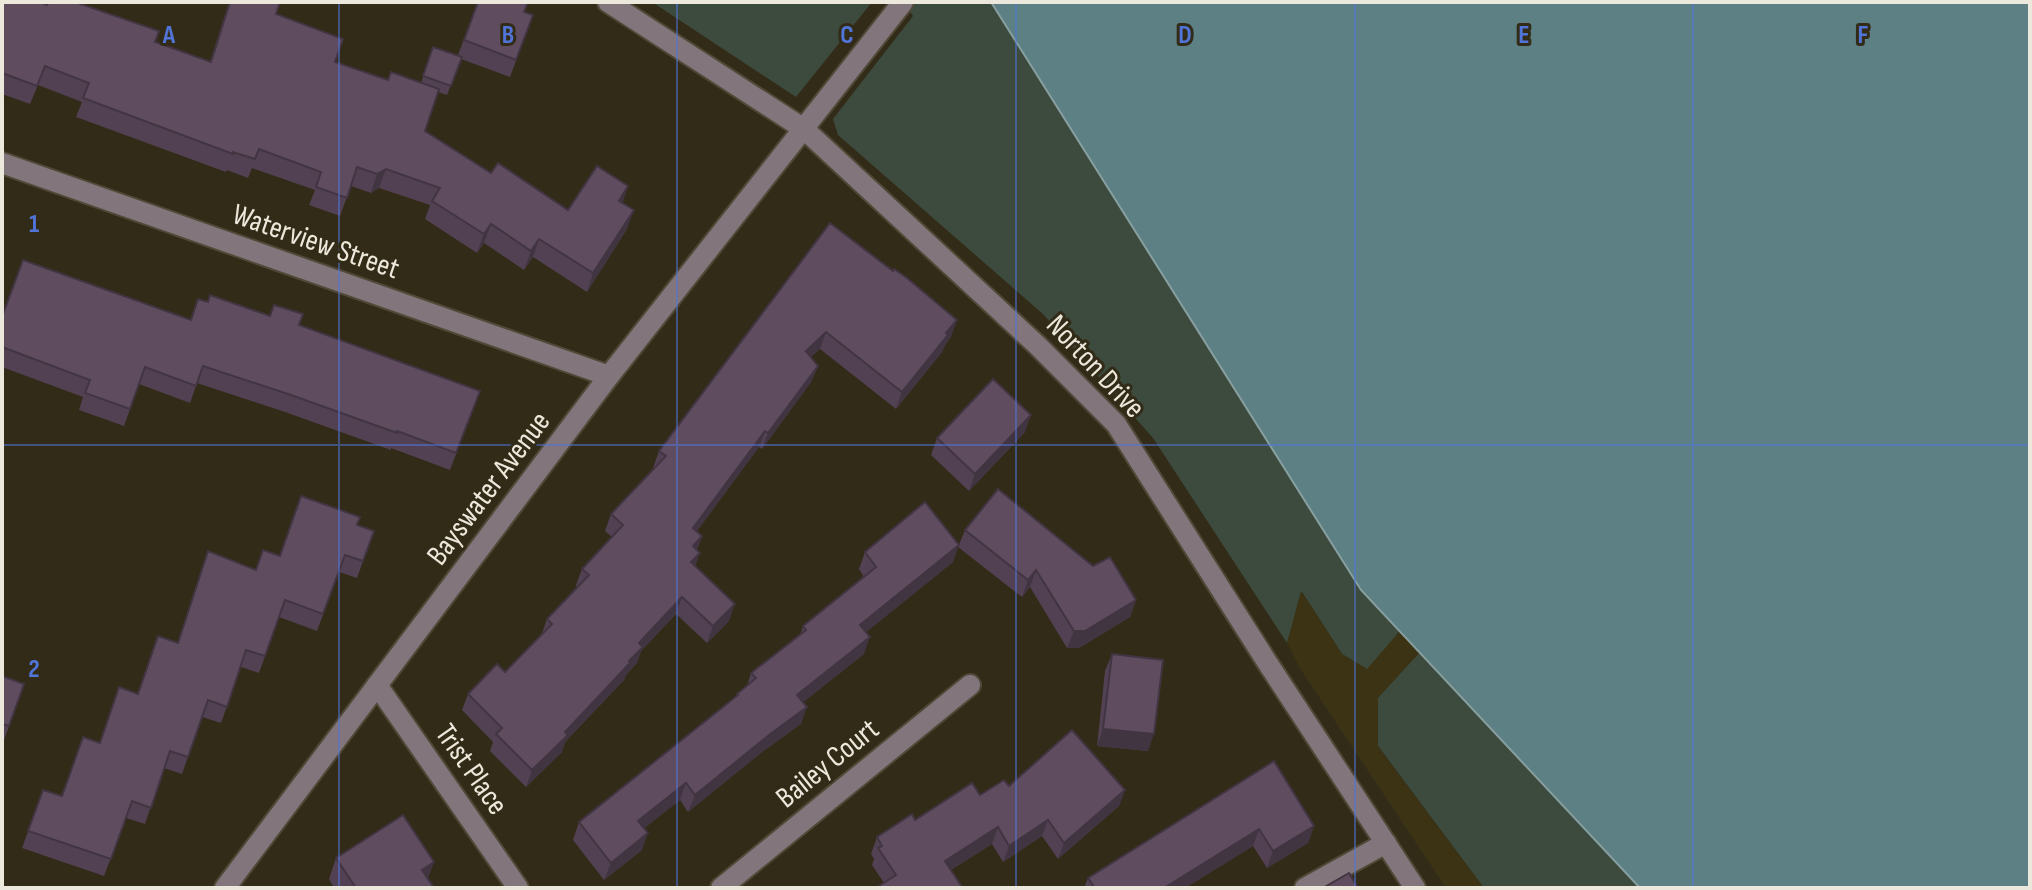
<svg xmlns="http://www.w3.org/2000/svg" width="2032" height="890" viewBox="0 0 2032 890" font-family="'Sofia Sans Condensed',sans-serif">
	<rect width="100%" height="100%" fill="#322b17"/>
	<g fill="#3d4b3f">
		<path d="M652 2H872L796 97Z"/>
		<path d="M903 2H991L1399 632 1368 670 1342 654 1302 592 1287 643 1153 438 1043 314 838 135 833 119 913 16Z"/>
		<path d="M1419 653 1640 888H1484L1378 746 1377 698Z"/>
	</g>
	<path fill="#3b3313" d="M1301 591 1342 654 1367 669 1399 632 1419 653 1378 698V747L1484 888H1446L1299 667 1287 643Z"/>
	<path fill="#5d8085" stroke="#889f9f" stroke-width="2" d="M991 2H2030V888H1640L1361 590Z"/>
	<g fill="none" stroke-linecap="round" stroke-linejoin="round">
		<g stroke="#504937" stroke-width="24">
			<g id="minor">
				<path d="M608 2 804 129 1037 345 1116 424 1265 659 1415 888"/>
				<path d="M2 163 609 376"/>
				<path d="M377 685 518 888"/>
				<path d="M225 888 609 376 903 2"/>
				<path d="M721 888 970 685"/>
				<path d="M1305 888 1386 843"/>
			</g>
		</g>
		<use href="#minor" stroke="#82767c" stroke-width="20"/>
	</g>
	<g fill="#524152">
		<path d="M2 2 155 42 210 62 229 2H280L276 14 335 62 388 80 421 83 433 47 458 55 478 2 524 12 533 15 510 77 461 59 447 95 438 92 425 131 491 173 568 210 622 203 627 229 587 292 533 257 524 270 484 243 477 253 425 219 430 205 379 188 371 193 351 186 340 216 309 205 315 190 252 168 248 178 227 170 226 172 76 117 82 102 38 85 30 104 2 94Z"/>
		<path d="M830 223 951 337 945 345 942 352 896 409 820 349 811 357 818 366 811 382 762 449 759 447 697 531 702 536 697 550 695 566 729 621 707 643 676 614 641 651 637 663 626 675 624 680 565 742 562 752 526 787 490 751 493 742 462 710 468 694 505 672 541 636 547 619 577 587 576 585 582 569 612 537 605 531 611 514 654 469 653 468 659 451Z"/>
		<path d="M208 302 299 325 480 391 450 470 391 448V450L285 412 197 383 190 403 139 384 124 426 79 410 83 397 2 367V317L191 320Z"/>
		<path d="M1025 432 969 491 931 455 937 438Z"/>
		<path d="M357 525 374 531 357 578 339 572 317 631 279 617 259 673 241 667 221 723 202 717 182 774 164 768 145 824 126 818 104 876 22 848 43 790 62 796 99 743 177 642 256 570 280 556Z"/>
		<path d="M965 530 1093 566 1136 600 1130 617 1079 648H1067L1030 587 1022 597 958 547Z"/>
		<path d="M865 552 953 562 866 632 864 654 803 702 801 724 762 752 688 812 680 800 644 828 642 850 604 880 573 840 579 822 736 697 737 694 747 686 751 673 800 635 803 626 864 577 859 569Z"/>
		<path d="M1112 654 1148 751 1097 746 1105 671Z"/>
		<path d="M2 676 24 684 2 746Z"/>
		<path d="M1274 761 1314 826 1308 843 1267 868 1253 846 1185 888H1084L1088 878Z"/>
		<path d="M1009 786 1125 790 1119 806 1058 859 1042 836 1003 862 992 844 951 870 884 883 872 865 874 859 871 854 877 837 915 820Z"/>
		<path d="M336 858 428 878 434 888H334L329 879Z"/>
	</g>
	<g fill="#423542">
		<path d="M386 169 379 188 371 193 377 174Z"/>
		<path d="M628 186 622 205 619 201Z"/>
		<path d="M634 210 627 229 587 292 593 273Z"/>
		<path d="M491 224 484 243 477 253 484 234Z"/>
		<path d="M539 239 533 257 524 270 531 251Z"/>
		<path d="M957 320 951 337 945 345 942 352 896 409 902 392Z"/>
		<path d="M826 332 820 349 800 367 806 351Z"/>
		<path d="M818 366 811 382 762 449 768 433Z"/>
		<path d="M1031 415 1025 432 969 491 975 474Z"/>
		<path d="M765 431 759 447 687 544 693 528Z"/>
		<path d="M702 536 696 552 693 546Z"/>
		<path d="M959 545 953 562 854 642 860 625Z"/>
		<path d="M700 553 694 570 691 562Z"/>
		<path d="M1036 570 1030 587 1022 597 1028 580Z"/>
		<path d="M682 597 676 614 641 651 637 663 626 675 624 680 565 742 562 752 526 787 532 770 639 643Z"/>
		<path d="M1136 600 1130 617 1079 648H1067L1074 631Z"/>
		<path d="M735 604 729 621 707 643 713 626Z"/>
		<path d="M870 637 864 654 791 712 797 695Z"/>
		<path d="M807 707 801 724 762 752 688 812 695 795 769 735Z"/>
		<path d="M1103 729 1154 734 1148 751 1097 746Z"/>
		<path d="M686 783 680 800 632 838 638 821Z"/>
		<path d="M1125 790 1119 806 1058 859 1064 843Z"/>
		<path d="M1048 820 1042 836 1003 862 1009 846Z"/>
		<path d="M1314 826 1308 843 1267 868 1273 851Z"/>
		<path d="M998 827 992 844 939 877 945 861Z"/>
		<path d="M1259 829 1253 846 1185 888H1164Z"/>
		<path d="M648 833 642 850 604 880 611 863Z"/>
		<path d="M434 862 426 884 422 870Z"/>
	</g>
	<g fill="#5f4c5f" stroke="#423542" stroke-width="2">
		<path d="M2 2H40L47 5 48 2H75L159 31 155 42 211 62 230 2H280L276 14 343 39 335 62 388 80 391 72 439 89 425 131 491 173 498 163 568 210 597 166 628 186 619 201 634 210 593 273 539 239 531 251 491 224 484 234 432 201 440 188 386 169 377 174 357 167 347 198 316 187 321 172 259 149 255 159 233 152V154L83 98 89 83 45 66 37 86 2 73Z"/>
		<path d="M478 2H528L524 12 533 15 516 60 464 40Z"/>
		<path d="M433 47 462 57 451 86 423 76Z"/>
		<path d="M830 223 893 271 894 269 907 278 957 320 946 333 948 335 902 392 826 332 806 351 818 366 768 433 765 431 693 528 702 536 693 546 700 553 691 562 735 604 713 626 682 597 639 643 643 647 629 661 630 663 565 732 568 735 532 770 496 734 502 728 468 694 497 664 505 672 552 624 547 619 589 575 582 569 623 525 611 514 666 456 659 451Z"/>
		<path d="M23 260 191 320 198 299 208 302 210 295 270 316 274 305 303 314 299 325 480 391 456 453 397 431V433L291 395 203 366 196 386 145 367 130 409 85 393 90 380 2 347V317Z"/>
		<path d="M993 379 1031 415 975 474 937 438Z"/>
		<path d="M998 489 1093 566 1110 557 1136 600 1085 631H1074L1036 570 1028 580 965 530Z"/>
		<path d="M301 496 360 517 357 525 374 531 363 561 345 555 323 614 285 600 265 656 246 650 227 707 208 700 188 757 170 751 151 808 132 801 111 859 28 831 43 790 62 796 83 737 100 743 119 687 138 694 158 636 178 643 208 551 256 570 263 550 280 556Z"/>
		<path d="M925 502 959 545 860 625 870 637 797 695 807 707 769 735 695 795 686 783 638 821 648 833 611 863 579 822 738 695 737 694 756 678 751 673 806 630 803 626 876 567 865 552Z"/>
		<path d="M1112 654 1163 660 1154 734 1103 729Z"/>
		<path d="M2 676 24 684 9 726 2 724Z"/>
		<path d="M1072 730 1125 790 1064 843 1048 820 1009 846 998 827 945 861 962 887 961 888H876L896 875 878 848 882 846 877 837 912 814 915 820 972 783 980 795 1004 780 1009 786Z"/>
		<path d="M1274 761 1314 826 1273 851 1259 829 1164 888H1091L1093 885 1088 878Z"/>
		<path d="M403 815 434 862 422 870 434 888H356L336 858Z"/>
		<path d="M1349 873 1358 888H1323Z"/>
	</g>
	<path fill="none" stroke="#5174d9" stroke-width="2" stroke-opacity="0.55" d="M339 2V888M677 2V888M1016 2V888M1355 2V888M1693 2V888M2 445H2030"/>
	<g text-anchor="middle" stroke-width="6" stroke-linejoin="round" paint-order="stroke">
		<g font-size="30" fill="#ede8dc" stroke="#322b17">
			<text transform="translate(316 241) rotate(19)" y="10">Waterview Street</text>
			<text transform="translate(1096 366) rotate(47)" y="10">Norton Drive</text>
			<text transform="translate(488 488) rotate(-53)" y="10">Bayswater Avenue</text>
			<text transform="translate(827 763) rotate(-39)" y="10">Bailey Court</text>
			<text transform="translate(472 769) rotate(55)" y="10">Trist Place</text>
		</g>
	</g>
	<g font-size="26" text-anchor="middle" font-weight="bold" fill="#5174d9" stroke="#322b17" stroke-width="6" stroke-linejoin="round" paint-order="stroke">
		<text x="169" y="43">A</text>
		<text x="508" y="43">B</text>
		<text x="847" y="43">C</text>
		<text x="1185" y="43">D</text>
		<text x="1524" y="43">E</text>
		<text x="1863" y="43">F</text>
		<text x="34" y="232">1</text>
		<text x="34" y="677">2</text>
	</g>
	<rect width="2032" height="890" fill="none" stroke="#ede8dc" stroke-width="8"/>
</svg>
